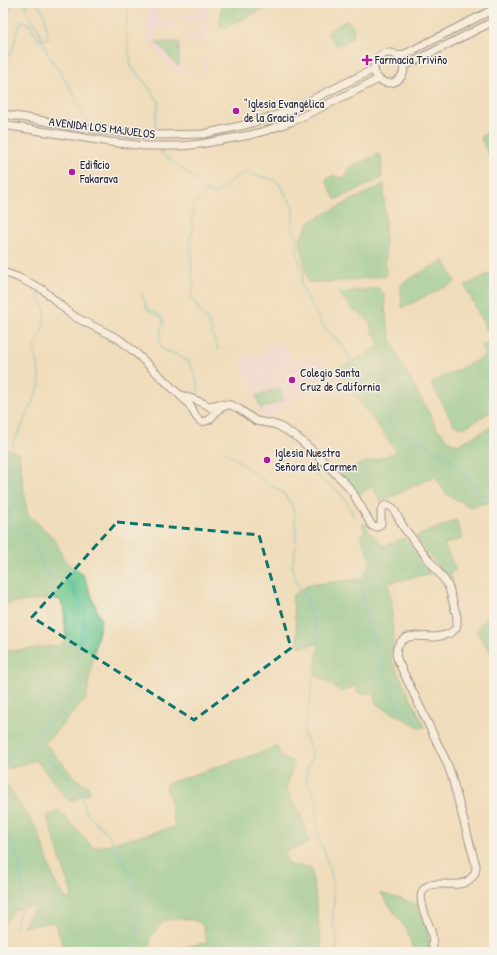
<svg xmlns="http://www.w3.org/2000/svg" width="497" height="955" viewBox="0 0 497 955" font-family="'Patrick Hand',sans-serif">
	<rect width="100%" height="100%" fill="#f7f3e8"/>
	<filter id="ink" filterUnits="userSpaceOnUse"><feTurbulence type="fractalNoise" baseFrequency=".025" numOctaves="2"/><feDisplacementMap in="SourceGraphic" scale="8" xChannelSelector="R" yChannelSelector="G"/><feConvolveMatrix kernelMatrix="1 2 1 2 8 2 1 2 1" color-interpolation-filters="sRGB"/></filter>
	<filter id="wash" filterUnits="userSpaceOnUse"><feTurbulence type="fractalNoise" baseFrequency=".012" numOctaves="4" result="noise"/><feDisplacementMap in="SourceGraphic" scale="16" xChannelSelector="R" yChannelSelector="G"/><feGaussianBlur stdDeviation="0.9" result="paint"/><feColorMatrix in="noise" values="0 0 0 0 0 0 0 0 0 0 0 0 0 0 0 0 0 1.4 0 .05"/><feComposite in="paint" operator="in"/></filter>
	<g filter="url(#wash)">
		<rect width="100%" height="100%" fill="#f0ddbc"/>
		<g fill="#efd0e5" fill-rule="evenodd">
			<path d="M147 3H178V6H164V11H159V20H177L178 21 173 22 174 26H177V28H159V30H153V32H156L157 41H159L186 40V34H201V21L180 22V13H201V8H194V3H207L206 19 207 59 206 74 176 73 148 40ZM179 42 176 65 160 46 156 44ZM181 42H206V59L203 60V73L181 72Z"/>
			<path d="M282 340 293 358 297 361 322 358 324 373 338 369 342 377 326 383 323 382 303 388 302 390 301 396H299V397L296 398V400L290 402 268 417 266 418 263 417 261 418 256 396H254L251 384 240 361 249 355 251 358Z"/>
		</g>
		<g fill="#6ec88f" stroke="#487565">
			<path d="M221 3H275L223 29 220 27Z"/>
			<path d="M345 21C353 22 357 32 351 38 347 42 341 44 337 46L328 34 329 31Z"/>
			<path d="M155 42H179V66L176 65 163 49Z"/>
			<path d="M494 130V165L481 139 482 136Z"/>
			<path d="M379 154 381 155 382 176 380 179 337 199H335L326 181 327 179 334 175C342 181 349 177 350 167Z"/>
			<path d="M384 184 386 276 331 282H308L300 240 309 222Z"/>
			<path d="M444 260 455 282 402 308 401 286 405 281Z"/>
			<path d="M494 271V332L489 334 465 286Z"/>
			<path d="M378 288 385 296V308L387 322 392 342 398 357 437 428 449 441 458 445 494 425V501L471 507 446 494 435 476 381 502 372 487 357 495 338 472 397 452 342 377 338 369 379 347 377 337 373 334 369 322 364 316 354 311 338 293Z"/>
			<path d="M494 340V381L490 390 494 397V410L464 428 454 425 431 383 486 356 481 346Z"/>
			<path d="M279 388 284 400 261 409 256 396Z"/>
			<path d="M7 448 19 454 27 513 55 539 64 560 84 576 101 621 96 642 86 699 45 743 77 780 88 786 91 792 70 802 36 760 8 769 3 760V652L60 645 66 639 64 608 60 600 53 598 3 604V498L6 495Z"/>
			<path d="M456 520 463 539 444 544 456 570 450 573 453 581 450 582 415 537Z"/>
			<path d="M365 523 368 530 384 546 405 538 432 573 388 583 392 604V625L394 635 391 659 425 727 421 728 376 704 375 694 358 693 355 686 342 692 315 674 319 644 299 647 292 596 308 585 362 579 370 564V558L360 535 365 532 362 525Z"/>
			<path d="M494 607V657L476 631Z"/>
			<path d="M277 747 282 758 294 762 286 789 304 821 309 843 284 852 290 865 311 867 315 892 322 952H167L207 942 203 925C192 917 177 918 163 921L150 939 151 952H66L54 922 22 927 36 905 14 910 5 923 3 918V780L37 829 55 882 67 900 72 895 47 816 59 810 93 848 175 827 166 784Z"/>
			<path d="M380 893 417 904 428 933 429 952H414L407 930Z"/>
		</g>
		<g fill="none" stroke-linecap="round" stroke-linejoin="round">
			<g stroke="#47b6be" stroke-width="1.5">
				<path d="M23 3 25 5 29 4V3"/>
				<path d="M27 3V10L32 21 39 31 47 52 74 94 77 104 87 121"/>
				<path d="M129 3 126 31 131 66 147 85 159 102 156 115 155 129"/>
				<path d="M3 7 11 8 14 3"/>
				<path d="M3 22 6 20C9 14 10 9 8 3"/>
				<path d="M3 46V49"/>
				<path d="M3 57 6 58C15 53 15 32 21 22L23 21 29 24 39 40 48 39C46 24 47 15 37 3"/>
				<path d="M159 152 178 165 198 182"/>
				<path d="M203 189 212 194H216L237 176 247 173 274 180 279 184 293 207V230L297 238V250L300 263 304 273 301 283 303 289 321 323 327 331 336 338 346 351 357 375 365 384 373 388 378 394 385 415 390 424 398 432 408 438 418 441 449 458 456 463 472 485 480 493 488 495 494 492"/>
				<path d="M207 192 197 199 193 209 192 223 193 231 190 238 192 274 194 286 191 297 200 312 208 321 213 336 219 351"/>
				<path d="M38 294 45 310 44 326 34 347 38 365 40 385 20 430 13 442 14 488 15 504 6 518 9 524 33 540 44 570 55 577 65 579 73 586 79 603 85 611V617L76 665 82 686 72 699 37 735 41 745"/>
				<path d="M142 294 147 309 160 316 164 321C160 332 157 339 163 350L179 355 183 359 189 362 195 374 199 392"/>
				<path d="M223 450 270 485 282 492 291 503 295 516 296 544 292 568 297 585 306 596 319 644 314 679 311 689 310 701 305 722 304 734 312 752 311 760 307 769 306 779 317 801V821L319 840 324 851 332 878 334 901 332 923 337 934V946L336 952"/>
				<path d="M307 467 321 479 338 491 347 502 354 517"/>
				<path d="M360 535 370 558V564L362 579 364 605 375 650 385 671 389 692 397 706 416 720"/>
				<path d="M45 748V754L54 764 65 774 81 791 86 813 110 836 136 885 139 922 133 952"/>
				<path d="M3 768 16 749 37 735"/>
				<path d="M3 832 16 848 22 881 21 908 15 929"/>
			</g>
		</g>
	</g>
	<g filter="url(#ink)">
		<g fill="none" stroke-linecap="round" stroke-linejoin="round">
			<g stroke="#413e4e" stroke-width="9">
				<g id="secondary">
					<circle cx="389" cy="68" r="15"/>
					<path d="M398 56 403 55 494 9"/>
					<path d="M403 67 494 21"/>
					<path d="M3 114 79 127 132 134 161 135 203 134 245 125 289 111 374 69"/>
					<path d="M3 125 110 142 145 146H181L200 144 250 135 268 130 293 121 379 79"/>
					<path d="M3 272 17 277 42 289 68 312 77 318 119 339 138 355 189 404 194 413 197 418 202 422 209 420 220 408 228 405"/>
					<path d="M181 395C189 398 207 403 211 408"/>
					<path d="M209 406 219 404 231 405 239 409 256 421 273 424 279 426 298 438 313 451 345 483 353 493 372 526 377 527 381 524V511L384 506 388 505 393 508 404 528 446 582 449 588 457 617V624L456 628 452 632 448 634 441 636 434 637 416 636 408 637C397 642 394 651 398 661L446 761 451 774 476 866C476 872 474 876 470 879 457 892 430 875 422 892 418 902 428 921 431 931 433 938 433 945 433 952"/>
				</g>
			</g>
			<use href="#secondary" stroke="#fff" stroke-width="7"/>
		</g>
	</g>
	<path d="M0 0H497V955H0ZM117 522 259 535 291 648 194 720 32 617Z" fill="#f0ddbc" fill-opacity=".55" fill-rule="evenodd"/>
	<path fill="none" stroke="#0f766e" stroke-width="3" stroke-dasharray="8 5" stroke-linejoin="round" d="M117 522 259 535 291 648 194 720 32 617Z"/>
	<g fill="#b5179e" stroke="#f7f3e8" stroke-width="1.5">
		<path d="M365 54h4v4h4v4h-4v4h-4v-4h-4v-4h4z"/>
		<circle cx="236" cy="111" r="4"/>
		<circle cx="72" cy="172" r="4"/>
		<circle cx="292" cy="380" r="4"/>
		<circle cx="267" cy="460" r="4"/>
	</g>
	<g text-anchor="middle" stroke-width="3" stroke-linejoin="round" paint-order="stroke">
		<g font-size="12" fill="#22223b" stroke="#f7f3e8" text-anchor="start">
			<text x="375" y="64">Farmacia Triviño</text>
			<text x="244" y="108">"Iglesia Evangélica<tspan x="244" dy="14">de la Gracia"</tspan></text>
			<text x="80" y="169">Edificio<tspan x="80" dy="14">Fakarava</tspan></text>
			<text x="300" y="377">Colegio Santa<tspan x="300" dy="14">Cruz de California</tspan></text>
			<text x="275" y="457">Iglesia Nuestra<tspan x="275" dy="14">Señora del Carmen</tspan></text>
		</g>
		<g font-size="12" fill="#22223b" stroke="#f7f3e8">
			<text transform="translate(102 128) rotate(7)" y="4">AVENIDA LOS MAJUELOS</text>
		</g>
	</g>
	<rect width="497" height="955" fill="none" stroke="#f7f3e8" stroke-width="16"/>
</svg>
